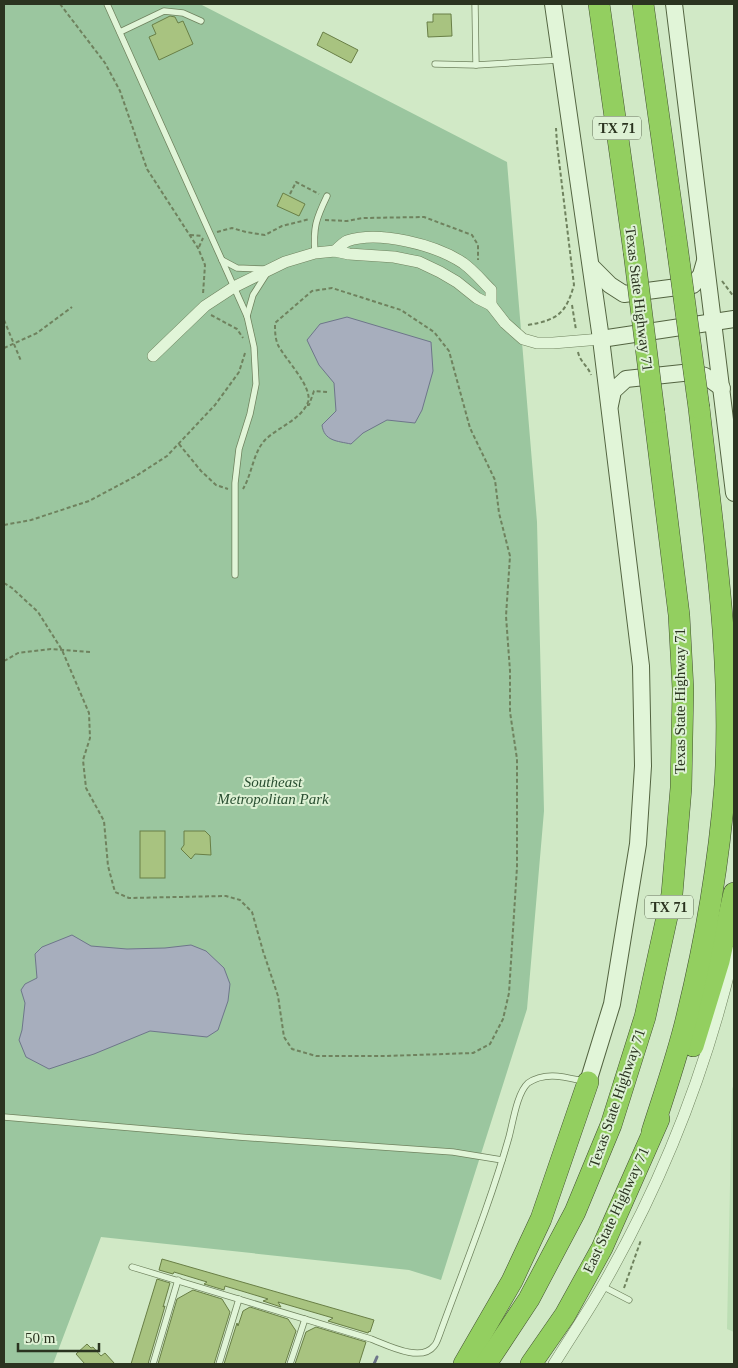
<svg xmlns="http://www.w3.org/2000/svg" width="738" height="1368" viewBox="0 0 738 1368" font-family="'Times New Roman',serif">
	<rect width="100%" height="100%" fill="#d1e9c6"/>
	<path fill="#bcdeb4" d="M734 1084V1332L727 1329 732 1089Z"/>
	<path fill="#9bc69f" d="M4 4H200L507 162 537 522 544 811 527 1009 441 1280 409 1270 101 1237 53 1364H4Z"/>
	<g fill="#a7aebd" stroke="#6e768a">
		<path d="M347 317 431 342 433 371 422 410 415 423 387 420 363 433 351 444C337 441 324 441 322 425L336 411 334 383 319 365 307 340 320 324Z"/>
		<path d="M72 935 91 946 127 949 165 948 191 945 206 951 224 968 230 984 228 1001 218 1030 207 1037 150 1031 94 1054 49 1069 26 1057 19 1040 22 1030 25 1003 21 990 25 984 37 978 35 954 42 947Z"/>
	</g>
	<g fill="none" stroke-linecap="round" stroke-linejoin="round">
		<path stroke="#6e768a" stroke-width="3" d="M374 1364 377 1357"/>
	</g>
	<g fill="#a8c380" stroke="#697f46">
		<path d="M433 14H451L452 36 428 37 427 22H433Z"/>
		<path d="M170 16 175 17 178 23 183 21 193 44 159 60 149 37 156 34 152 25Z"/>
		<path d="M323 32 358 50 351 63 317 45Z"/>
		<path d="M283 193 305 204 299 216 277 206Z"/>
		<rect x="140" y="831" width="25" height="47"/>
		<path d="M184 831H205L210 836 211 855 195 854 191 859 181 849 184 845Z"/>
		<path d="M162 1259 374 1320 370 1332 369 1331 368 1333 328 1321 333 1318 278 1302 281 1307 263 1301 268 1299 225 1286 224 1290 204 1284 207 1282 174 1272 173 1274 159 1270Z"/>
		<path d="M157 1279 170 1283 163 1307 165 1306 148 1364H131Z"/>
		<path d="M193 1290 222 1299 230 1312 214 1364H158L177 1299Z"/>
		<path d="M250 1307 288 1319 296 1331 285 1364H224L237 1323 238 1326 243 1311Z"/>
		<path d="M316 1327 366 1342 359 1364H295L306 1332Z"/>
		<path d="M87 1344 91 1348 93 1347 101 1356 105 1353 115 1364H85L76 1354Z"/>
	</g>
	<g fill="none" stroke-linecap="round" stroke-linejoin="round">
		<g stroke="#6f825e" stroke-width="7">
			<g id="lane">
				<path d="M107 4 247 316 254 347 256 384 250 414 239 449 235 483V575"/>
				<path d="M475 4 476 65"/>
				<path d="M120 32 164 11 183 13 201 21"/>
				<path d="M435 64 476 65 559 60"/>
				<path d="M315 253C313 227 316 219 327 196"/>
				<path d="M222 260 237 268 263 269"/>
				<path d="M247 316 253 295 267 273"/>
				<path d="M4 1117 239 1137 453 1152 502 1160"/>
				<path d="M132 1267 371 1339C387 1345 421 1363 434 1346 436 1344 438 1339 439 1336 463 1270 490 1204 509 1137 513 1122 517 1093 528 1083 545 1071 565 1077 583 1081"/>
				<path d="M602 1286 629 1300"/>
				<path d="M153 1364 178 1280"/>
				<path d="M219 1364 239 1299"/>
				<path d="M290 1364 305 1319"/>
			</g>
		</g>
		<g stroke="#6f825e" stroke-width="12">
			<g id="street">
				<path d="M335 251C339 247 343 243 347 241 379 230 436 245 463 263 474 271 482 281 491 290V305"/>
				<path d="M153 356 205 306 234 287 285 262 315 253 335 251 349 254 394 257 419 262 440 272 457 282 477 298 491 305 505 323 523 339 537 343H553L601 339"/>
				<path d="M554 1364C570 1338 587 1313 602 1287 662 1183 707 1068 734 952"/>
			</g>
		</g>
		<g stroke="#536441" stroke-width="18">
			<g id="secondary">
				<path d="M553 4 601 339 641 666 643 766 638 844 612 1004 588 1082"/>
				<path d="M674 4 734 493"/>
				<path d="M591 266 610 285 624 294 693 285 701 275 705 261"/>
				<path d="M601 339 734 319"/>
				<path d="M610 405 613 391 626 379 692 372 705 376 722 388"/>
			</g>
		</g>
		<g stroke="#425031" stroke-width="22">
			<g id="highway">
				<path d="M599 4 634 252"/>
				<path d="M643 4 677 246"/>
				<path d="M693 1046 719 961 734 893"/>
				<path d="M652 1132C664 1094 678 1055 687 1016 705 943 719 860 725 785 733 659 713 533 699 408"/>
				<path d="M464 1364 512 1281 541 1219 588 1082"/>
				<path d="M486 1364 529 1299 575 1212 611 1125 645 1017 672 894 681 788 683 689 679 615 654 412"/>
				<path d="M531 1364 565 1315 602 1248 659 1119"/>
			</g>
		</g>
		<g stroke="#6f825e" stroke-width="2" stroke-dasharray="4 2.5" stroke-linecap="butt">
			<path d="M60 4 105 63 120 91 147 169 198 248 205 265 203 294"/>
			<path d="M290 194 296 182 319 194"/>
			<path d="M325 220 347 221 363 218 424 217 472 235 478 245V260"/>
			<path d="M217 232 232 228 246 232 265 235 282 226 310 219"/>
			<path d="M190 235 203 236"/>
			<path d="M199 247 203 238"/>
			<path d="M722 281 734 297"/>
			<path d="M572 305 576 330"/>
			<path d="M211 315 237 329 243 338"/>
			<path d="M4 320 21 361"/>
			<path d="M528 325C558 320 566 313 574 285L557 144 556 128"/>
			<path d="M4 348 37 333 72 307"/>
			<path d="M578 352C580 362 588 366 591 375"/>
			<path d="M307 405H309L314 391 327 392"/>
			<path d="M179 444 201 471 216 485 228 489"/>
			<path d="M4 525 31 520 89 501 136 476 167 456 215 405 239 372 245 353"/>
			<path d="M4 583 12 588 38 612 62 650 89 713 90 738 83 760 86 788 104 821 108 866 115 892 129 898 226 896 240 900 252 912 263 951 278 996 284 1037 292 1049 316 1056H386L473 1053 490 1044 503 1019 509 993 517 867V759L510 712V671L506 616 510 556 499 513 495 480 470 428 449 351 434 332 401 310 332 288 312 291 275 323C275 331 275 338 278 345 285 359 313 387 308 402 301 420 278 427 265 440 253 453 252 474 243 489"/>
			<path d="M4 661 18 653 51 649 90 652"/>
			<path d="M624 1288 641 1240"/>
		</g>
		<use href="#lane" stroke="#e1f5d8" stroke-width="5.5"/>
		<use href="#street" stroke="#e1f5d8" stroke-width="11"/>
		<use href="#secondary" stroke="#e1f5d8" stroke-width="16"/>
		<use href="#highway" stroke="#93cf60" stroke-width="21"/>
		<g stroke="#425031" stroke-width="22" stroke-linecap="butt">
			<g id="highway-bridge">
				<path d="M677 246 699 408"/>
				<path d="M634 252 654 412"/>
			</g>
		</g>
		<use href="#highway-bridge" stroke="#93cf60" stroke-width="21"/>
	</g>
	<g text-anchor="middle" stroke-width="4" stroke-linejoin="round" paint-order="stroke">
		<g fill="#ddf1d4" stroke="#606d56" stroke-width="1">
			<rect x="593" y="116.5" width="48" height="23" rx="4"/>
			<rect x="645" y="895.5" width="48" height="23" rx="4"/>
		</g>
		<g font-size="14" font-weight="bold" fill="#2b3420">
			<text x="617" y="133">TX 71</text>
			<text x="669" y="912">TX 71</text>
		</g>
		<g font-size="15" fill="#2b3420" stroke="#ddf1d4">
			<text transform="translate(639 299) rotate(83)" y="5">Texas State Highway 71</text>
			<text transform="translate(680 701) rotate(-90)" y="5">Texas State Highway 71</text>
			<text transform="translate(617 1098) rotate(-71)" y="5">Texas State Highway 71</text>
			<text transform="translate(616 1210) rotate(-65)" y="5">East State Highway 71</text>
		</g>
		<g font-size="15" font-style="italic" fill="#294e31" stroke="#ddf1d4">
			<text x="273" y="787">Southeast<tspan x="273" dy="17">Metropolitan Park</tspan></text>
		</g>
	</g>
	<rect width="738" height="1368" fill="none" stroke="#2b3420" stroke-width="10"/>
	<path d="M18 1343v8h81v-8" fill="none" stroke="#2b3420" stroke-width="2.5"/>
	<text x="25" y="1343" font-size="15" fill="#2b3420" stroke="#ddf1d4" stroke-width="4" paint-order="stroke">50 m</text>
</svg>
